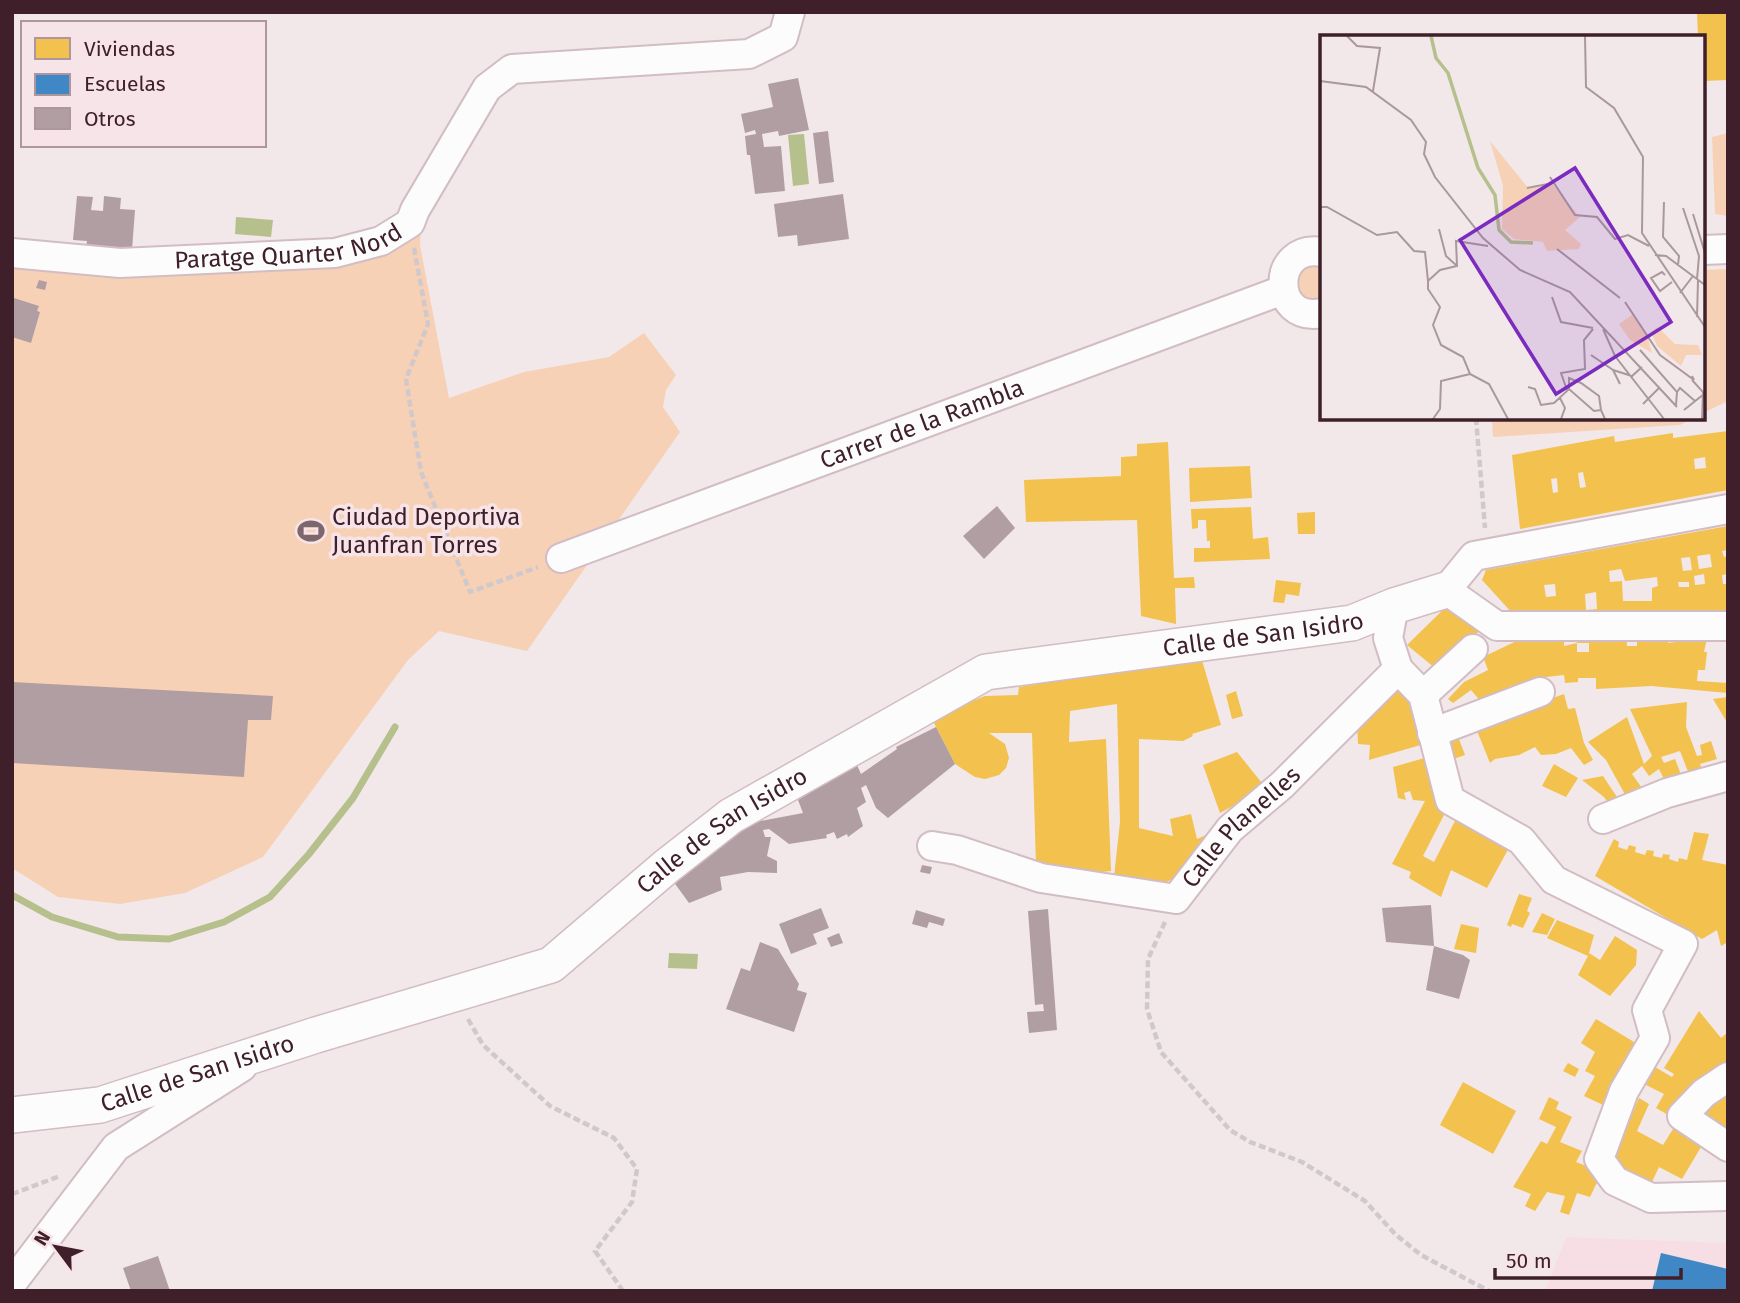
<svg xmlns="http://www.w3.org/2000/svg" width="1740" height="1303" viewBox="0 0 1740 1303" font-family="'Fira Sans',sans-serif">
	<rect width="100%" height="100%" fill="#f2e8ea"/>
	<path fill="#f7dee4" d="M1566 1237 1728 1243V1291H1545Z"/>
	<g fill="#f7d1b6">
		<path d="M1728 133V216L1715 214 1712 137Z"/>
		<path d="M422 211 420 245 449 398 524 372 609 357 644 333 676 375 666 390 663 407 680 432 527 651 439 631 408 660 263 857 185 893 120 904 58 897 12 868V266L282 264Z"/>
		<path d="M1304 266 1322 267V297C1312 302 1305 298 1297 292L1296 275Z"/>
		<path d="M1727 269 1728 401 1703 413V270Z"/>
		<path d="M1492 418H1694L1680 425 1493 437Z"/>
	</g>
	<g fill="#b6c08c">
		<path d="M804 134 809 184 793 186 788 135Z"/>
		<path d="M236 217 273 220 271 237 235 234Z"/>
		<path d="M669 953 698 954 697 969 668 968Z"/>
	</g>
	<g fill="#f2c14e" fill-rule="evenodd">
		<path d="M1697 12H1728V80L1703 81V37H1698Z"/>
		<path d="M1728 431V490L1520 529 1512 455 1614 436 1615 442 1673 433V438ZM1705 457 1706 468 1695 469 1694 459ZM1583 472 1586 487 1580 488 1578 473ZM1557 478 1558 492 1553 493 1551 479Z"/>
		<path d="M1168 442 1174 578 1194 577 1195 588H1175L1176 624 1141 616 1137 520 1026 522 1024 480 1121 476V457L1137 456V444Z"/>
		<path d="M1250 466 1252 498 1190 502 1189 468Z"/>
		<path d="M1251 507 1253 539 1268 537 1270 559 1194 562V548H1210V541H1207L1206 520H1198V528L1192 529 1191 509Z"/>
		<path d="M1315 512V534H1298L1297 513Z"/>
		<path d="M1728 526V550L1722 551 1724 557 1728 556V574L1722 575 1723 584H1728V613L1513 614 1482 580 1486 570ZM1710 554 1712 567 1699 569 1697 556ZM1690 557 1692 570 1683 571 1681 558ZM1621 569 1625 581 1657 577 1658 586 1652 588V601H1623L1622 581 1610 582 1609 571ZM1704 574 1705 584 1695 585 1694 576ZM1678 582H1689V587H1679ZM1555 584 1556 596 1546 597 1544 585ZM1596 592 1597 609 1586 610 1585 594Z"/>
		<path d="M1276 580 1301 583 1299 596 1286 594 1284 603 1273 602Z"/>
		<path d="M1452 601 1483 627 1443 668H1435L1407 645Z"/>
		<path d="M1668 631V643L1676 642 1675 631 1707 638 1704 652H1707L1705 670H1698L1697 681 1728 683V693L1651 686 1596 689V678H1578V682L1565 683 1564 675 1546 677 1482 703 1471 690 1453 703 1448 699 1464 682 1488 670 1483 657 1527 636 1564 635V646L1577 643V652H1589V643H1577L1576 635 1626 634 1627 646H1637V634Z"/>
		<path d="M1201 657 1221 725 1192 734 1193 736 1183 741 1139 739V828L1173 836 1170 819 1191 814 1197 839 1220 829 1178 876 1163 884 1114 877 1120 822 1117 704 1070 711 1069 742 1106 739 1111 871 1093 873 1036 865 1032 733H989L1005 744 1009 758 1006 768 999 775 985 779 975 777 955 764 932 719 971 700H975L985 696 1018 695 1019 687Z"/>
		<path d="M1395 684 1413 709 1424 744 1369 760 1370 745 1358 744 1357 722Z"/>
		<path d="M1236 691 1243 716 1232 719 1226 695Z"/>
		<path d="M1564 694 1568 709 1575 708 1584 743 1593 760 1584 765 1571 748 1556 754 1541 755 1535 747 1519 755 1495 759 1490 763 1475 726Z"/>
		<path d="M1728 697V724L1713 699Z"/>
		<path d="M1687 702 1686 727 1697 756 1702 755 1700 745 1711 741 1717 759 1700 764 1702 770 1689 774 1680 751 1661 757 1664 763 1675 759 1682 777 1666 783 1659 769 1649 776 1642 766 1632 774 1644 791 1627 798 1606 760 1588 742 1627 717 1644 764 1652 756 1630 709Z"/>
		<path d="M1457 734 1465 755 1451 760 1444 739Z"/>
		<path d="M1237 752 1266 788 1220 813 1203 765Z"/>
		<path d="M1428 757 1446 811 1423 856 1434 862 1457 817 1510 846 1487 888 1451 870 1441 897 1409 878 1411 872 1392 864 1425 801 1413 800 1410 791 1404 793 1406 800 1398 798 1393 767Z"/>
		<path d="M1554 764 1578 778 1566 797 1542 786Z"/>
		<path d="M1603 776 1619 800 1609 804 1604 797 1582 780Z"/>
		<path d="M1694 832 1709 834 1702 860 1728 865V942L1721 946 1717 930 1702 939 1595 876 1614 839 1619 842 1618 847 1627 850 1629 845 1636 847 1635 852 1645 855 1647 850 1654 851 1653 856 1662 858 1663 854 1670 855 1669 859 1678 862 1679 858 1687 860Z"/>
		<path d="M1519 894 1532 898 1527 911 1530 913 1523 928 1512 924 1511 927 1507 925Z"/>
		<path d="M1542 913 1555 919 1547 935 1532 932Z"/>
		<path d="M1557 920 1594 935 1589 953 1600 960 1615 936 1637 950 1636 965 1610 996 1578 975 1588 956 1547 938Z"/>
		<path d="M1461 924 1479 928 1476 953 1454 949Z"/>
		<path d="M1699 1011 1721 1038 1728 1032V1064L1670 1116 1656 1108 1664 1094 1646 1085 1655 1067 1672 1077 1674 1074 1664 1068Z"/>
		<path d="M1596 1019 1639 1045 1603 1105 1584 1096 1595 1076 1585 1071 1595 1052 1581 1043Z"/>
		<path d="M1568 1063 1579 1069 1575 1077 1563 1071Z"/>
		<path d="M1463 1082 1516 1111 1493 1154 1440 1125Z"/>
		<path d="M1728 1084V1130L1697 1112Z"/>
		<path d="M1549 1097 1559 1102 1556 1109 1572 1117 1560 1142 1582 1151 1576 1162 1602 1172 1590 1197 1577 1193 1569 1215 1560 1212 1565 1196 1547 1192 1535 1211 1525 1206 1531 1194 1513 1187 1541 1141 1547 1144 1556 1127 1539 1119Z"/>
		<path d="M1639 1098 1649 1104 1637 1131 1663 1145 1678 1121 1685 1124 1686 1138 1701 1147 1682 1179 1659 1167 1650 1186 1622 1172 1613 1158Z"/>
	</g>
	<path fill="#3f88c5" d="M1661 1253 1728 1269V1291H1652Z"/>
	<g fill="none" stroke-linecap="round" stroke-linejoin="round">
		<path stroke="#b6c08c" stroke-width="7" d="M12 895 52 917 118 937 169 939 224 922 270 897 309 854 353 798 395 727"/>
	</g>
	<g fill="#b19ea3">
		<path d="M798 78 809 130 779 136 778 131 762 134 764 147 781 146 785 191 755 194 750 155H747L745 136 756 134 755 130 745 133 741 114 773 107 768 84Z"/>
		<path d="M828 131 834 182 819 184 813 133Z"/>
		<path d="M843 194 849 239 798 246 797 235 778 237 774 204Z"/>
		<path d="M77 196 93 197 91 210 103 211 104 196 121 198 120 209 135 210 132 250 86 246 87 241 73 240Z"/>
		<path d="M39 280 47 282 45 290 36 288Z"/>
		<path d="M14 298 39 306 37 311 40 312 31 343 12 337Z"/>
		<path d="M997 506 1015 528 984 559 963 536Z"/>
		<path d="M12 682 273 696 271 720H248L244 777 12 763Z"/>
		<path d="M936 727 955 764 888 818 876 808 866 785 861 788 866 802 857 808 863 826 848 837 847 834 837 839 834 832 826 835 827 838 789 844 769 829 763 830 765 837H771L767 856 777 861V873L748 872 720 877 722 890 689 903 673 881 709 857 707 853 750 823 803 813 798 800 839 774 857 765 861 774 897 749 896 747Z"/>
		<path d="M922 865 932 867 930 874 920 872Z"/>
		<path d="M1431 905 1434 946 1386 942 1382 908Z"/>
		<path d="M821 908 829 928 813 934 817 944 791 954 779 924Z"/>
		<path d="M1048 909 1057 1030 1029 1033 1027 1012 1044 1011 1043 1004 1035 1005 1028 911Z"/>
		<path d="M916 910 945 919 943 926 929 922 927 928 912 924Z"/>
		<path d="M839 933 843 943 831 947 827 938Z"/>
		<path d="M760 942 778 949 799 984 797 990 807 993 794 1032 726 1009 741 968 750 971Z"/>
		<path d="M1434 946 1463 955 1470 960 1459 999 1426 990Z"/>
		<path d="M158 1256 170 1291H131L123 1268Z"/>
	</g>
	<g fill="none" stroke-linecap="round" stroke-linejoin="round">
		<g stroke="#d1bdc3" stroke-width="32">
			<g id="minor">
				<path d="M1703 250 1728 249"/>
				<path d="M1322 252C1271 243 1270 323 1322 313"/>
				<path id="s1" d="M12 253 120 263 335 253 381 241 410 223 415 210 487 88 512 69 749 54 783 37 790 12"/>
				<path d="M1728 509 1474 556 1446 590 1497 626H1728"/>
				<path id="s2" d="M561 558 1283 290"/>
				<path d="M1398 669 1423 695 1450 800 1521 840 1554 880 1683 944 1647 1010 1655 1038 1624 1091 1599 1159 1615 1181 1651 1198 1728 1196"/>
				<path d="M1423 695 1473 649"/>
				<path d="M1432 733 1540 692"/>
				<path d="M1603 819 1667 793 1728 776"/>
				<path id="s3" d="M932 846 957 850 1041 878 1176 899 1230 829 1282 785 1398 669 1388 638 1394 606"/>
				<path d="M1728 1077 1704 1093 1682 1116 1728 1147"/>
				<path d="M12 1283 116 1147 242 1067"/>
			</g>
		</g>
		<g stroke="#d1bdc3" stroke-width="38">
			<g id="tertiary">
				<path id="s4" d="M12 1115 100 1105 316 1035 551 965 667 866 731 816 986 672 1352 623 1394 606 1446 590"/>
			</g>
		</g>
		<g stroke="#d0c8cb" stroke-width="4.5" stroke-dasharray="7 3.5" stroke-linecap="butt">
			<path d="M414 248 428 324 406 379 421 472 470 592 538 567"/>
			<path d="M1476 418 1485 528"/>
			<path d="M1165 922 1148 959 1147 1009 1161 1052 1230 1130 1250 1142 1302 1162 1365 1201 1395 1234 1421 1255 1489 1291"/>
			<path d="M468 1019 483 1045 550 1106 614 1138 637 1169 632 1202 595 1251 623 1291"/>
			<path d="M12 1194 60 1176"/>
		</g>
		<use href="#minor" stroke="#fdfcfc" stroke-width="28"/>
		<use href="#tertiary" stroke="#fdfcfc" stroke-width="35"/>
	</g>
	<defs>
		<g id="stadium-bare" transform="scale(2.1)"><path d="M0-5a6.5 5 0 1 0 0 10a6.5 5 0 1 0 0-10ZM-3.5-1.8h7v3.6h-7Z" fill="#7e666d" stroke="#f6e4e8" stroke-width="2.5" paint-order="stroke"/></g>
	</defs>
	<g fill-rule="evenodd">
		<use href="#stadium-bare" x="311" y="531"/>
	</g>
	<g text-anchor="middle" stroke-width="7" stroke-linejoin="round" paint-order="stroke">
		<g font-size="24" fill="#3f202a" stroke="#f6e4e8">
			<text dy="8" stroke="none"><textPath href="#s1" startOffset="278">Paratge Quarter Nord</textPath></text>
			<text dy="8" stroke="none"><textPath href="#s2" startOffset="385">Carrer de la Rambla</textPath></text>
			<text dy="8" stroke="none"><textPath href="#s4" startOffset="1367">Calle de San Isidro</textPath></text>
			<text dy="8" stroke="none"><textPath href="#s3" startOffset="348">Calle Planelles</textPath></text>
			<text dy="8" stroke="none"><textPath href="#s4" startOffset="779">Calle de San Isidro</textPath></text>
			<text dy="8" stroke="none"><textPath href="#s4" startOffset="191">Calle de San Isidro</textPath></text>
		</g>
		<g font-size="24" fill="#3f202a" stroke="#f6e4e8" text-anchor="start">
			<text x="332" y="525">Ciudad Deportiva<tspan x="332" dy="28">Juanfran Torres</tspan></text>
		</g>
	</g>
	<g transform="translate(1320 35)">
		<rect width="385" height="385" fill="#f2e8ea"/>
		<path d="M170 106 209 154 232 149 260 182 245 195 261 209 259 214 227 216 223 207 194 204 182 194 183 151ZM312 280 327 301 332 318 310 305 299 289ZM338 292 355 309 378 310 382 320H366L361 331 337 311 331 297Z" fill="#f7d1b6"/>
		<path fill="none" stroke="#b6c08c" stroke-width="3.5" d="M111 1 116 23 128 38 158 133 175 160 179 195 191 207 213 208"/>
		<path fill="none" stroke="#aa989d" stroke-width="2" d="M27 1 37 11 60 13 53 56M265 1 266 52 294 73 323 122 322 198 385 292M0 46 46 52 91 85 106 107 104 119 115 142 163 203 200 235 250 257 357 372M230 142 255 180 277 182 295 204 308 200 329 211M207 153 233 148M344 167 343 202 359 221 358 230M0 172H7L57 200 77 197 94 216 105 217 108 246 120 235 137 231 136 206 168 211M363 173 379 221 377 244M373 179 385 218M119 194 126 221 137 231M237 214 300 263M335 220 346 221 385 250M345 240 342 237 331 243 340 256 352 247M108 246V254L120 272 113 290 121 310 143 322 150 339 169 349 188 384M360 258 373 241M232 262 241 287 273 293M305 267 340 320 374 345 372 341M377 282 378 245M283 294 295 321 344 384M320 315 357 357 356 370M271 320 293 335 300 349M293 335 312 341 322 332M372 345 383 357 382 384M208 352 215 354 221 370 234 368 249 354 274 376 281 375 285 384M249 354V343L261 348 279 361 281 375M247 355 241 338 265 334 264 305 273 294M357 357 360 353 375 366M240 363 245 373 241 384M323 369 340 352M364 375 384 359M113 384 120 374 121 346 150 339"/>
		<path fill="#7b2cbf" fill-opacity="0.15" stroke="#7b2cbf" stroke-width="3.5" d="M255 133 351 287 236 359 140 205Z"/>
		<rect width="385" height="385" fill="none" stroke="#3f202a" stroke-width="3.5"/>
	</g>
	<rect width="1740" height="1303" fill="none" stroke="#3f202a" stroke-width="28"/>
	<rect x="21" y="21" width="245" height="126" fill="#f6e4e8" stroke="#ad969c" stroke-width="2"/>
	<rect x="35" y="38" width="35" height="21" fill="#f2c14e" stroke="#ad969c" stroke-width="2"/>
	<text x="84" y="56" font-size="21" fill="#3f202a">Viviendas</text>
	<rect x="35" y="74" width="35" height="21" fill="#3f88c5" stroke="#ad969c" stroke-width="2"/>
	<text x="84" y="91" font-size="21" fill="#3f202a">Escuelas</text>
	<rect x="35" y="108" width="35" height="21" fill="#b19ea3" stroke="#ad969c" stroke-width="2"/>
	<text x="84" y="126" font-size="21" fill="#3f202a">Otros</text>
	<g transform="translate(56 1247) rotate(302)" stroke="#f6e4e8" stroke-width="5" paint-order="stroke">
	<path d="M0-5L12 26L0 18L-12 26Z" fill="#3f202a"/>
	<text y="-10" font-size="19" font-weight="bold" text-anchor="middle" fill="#3f202a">N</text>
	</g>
	<path d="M1495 1268v10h186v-10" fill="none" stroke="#3f202a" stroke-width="3.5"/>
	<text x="1506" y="1268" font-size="21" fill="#3f202a" stroke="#f6e4e8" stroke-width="5" paint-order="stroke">50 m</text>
</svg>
